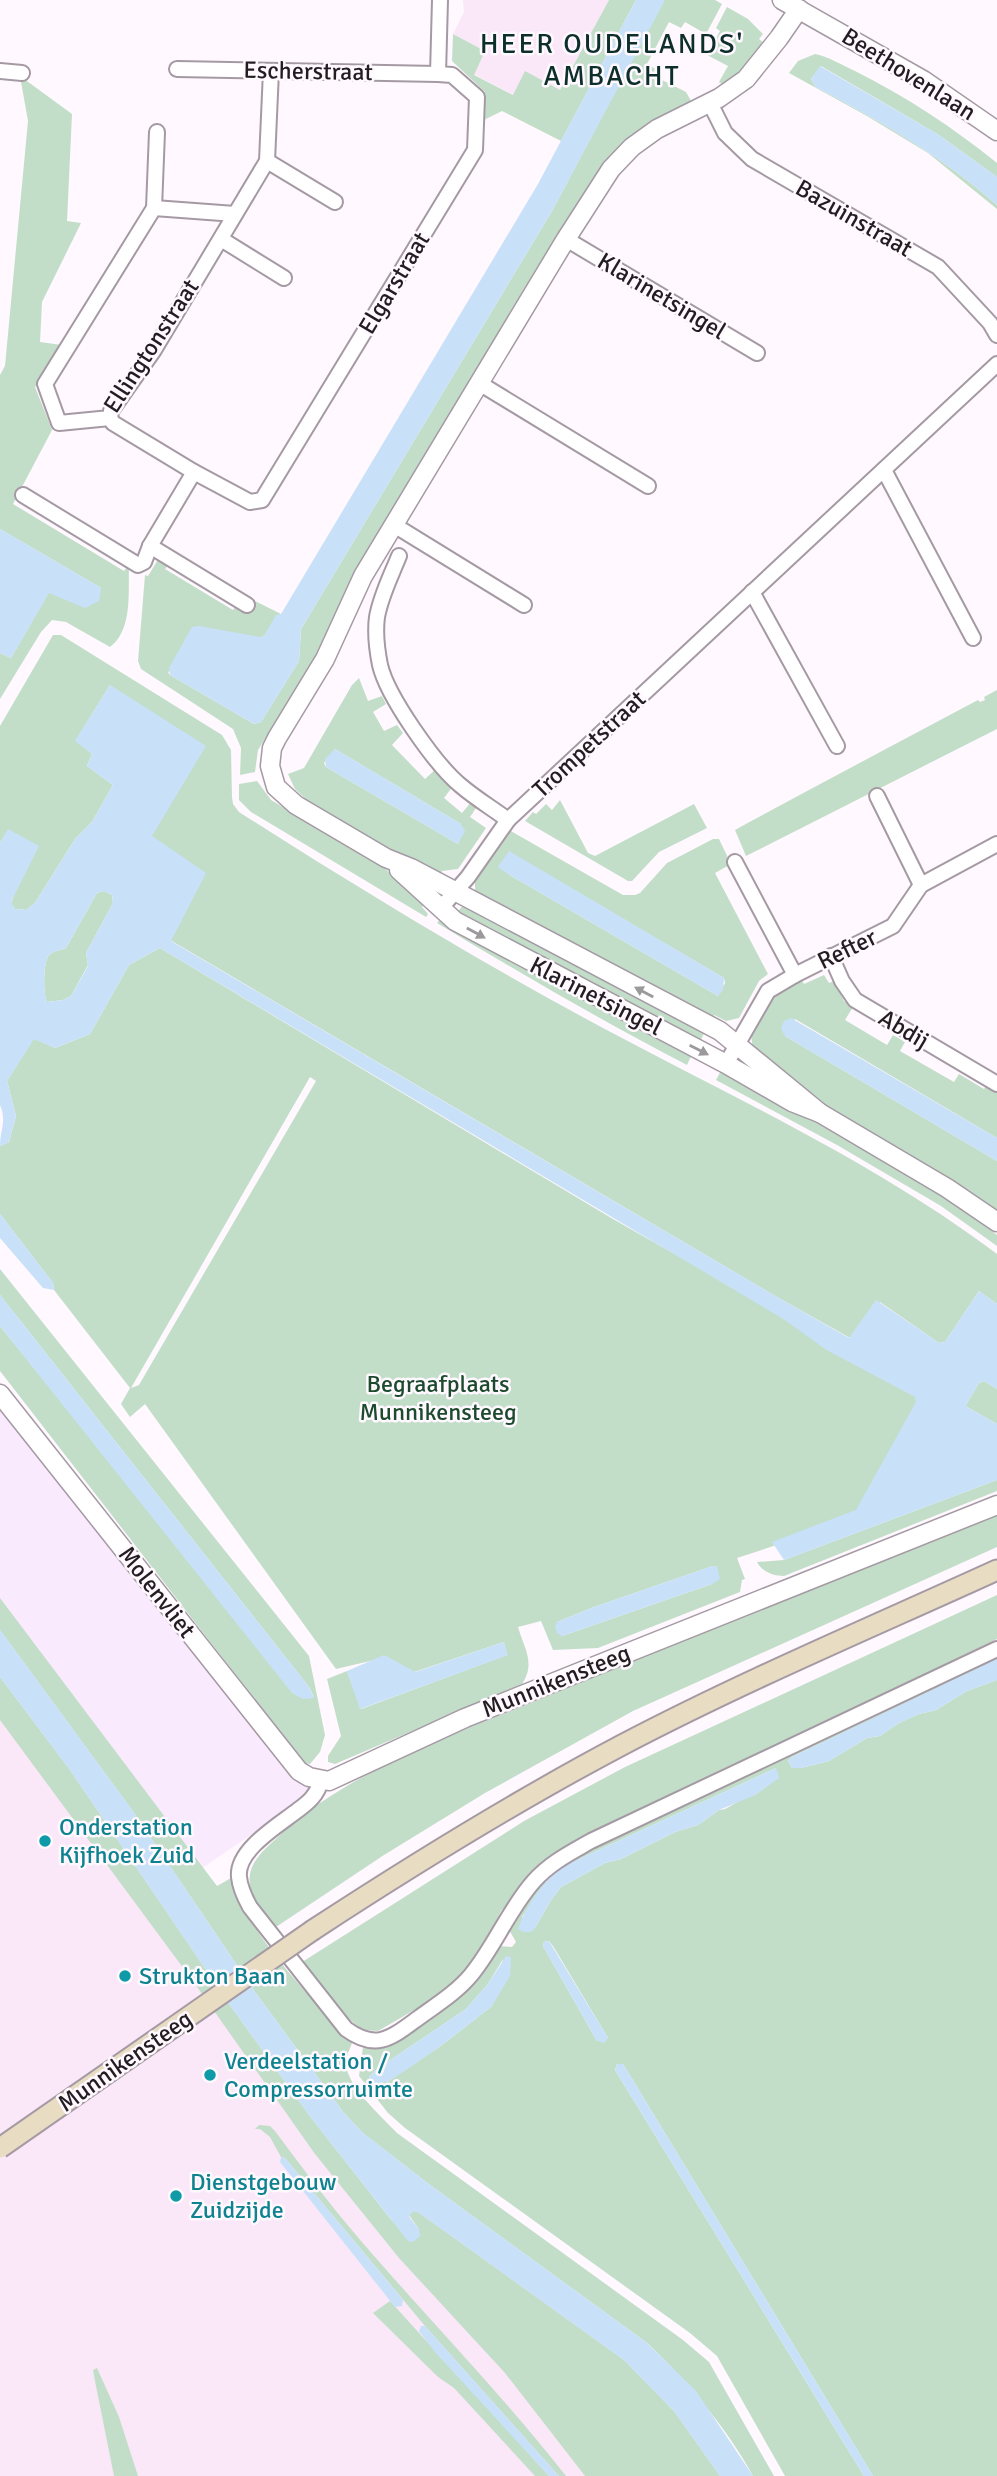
<svg xmlns="http://www.w3.org/2000/svg" width="997" height="2476" viewBox="0 0 997 2476" font-family="Signika,sans-serif">
	<rect width="100%" height="100%" fill="#fff8fe"/>
	<g fill="#fae8f8">
		<path d="M463 0H609L560 90 525 72 514 95 473 74 485 51 453 34 464 12Z"/>
		<path d="M0 1646 286 2067 605 2335 731 2476H0Z"/>
	</g>
	<path fill="#faeafd" d="M0 1399 313 1792 179 1884 0 1645Z"/>
	<g fill="#c2dec9" fill-rule="evenodd">
		<path d="M609 0H636L561 141 502 111 484 120 485 92 452 61 453 34 485 51 474 75 513 95 525 71 560 90Z"/>
		<path d="M664 0H715L722 4 706 34 685 22 681 28 669 22 647 64 659 71 656 77 686 92 691 101C650 122 626 138 597 174L411 480 318 653 258 750 255 772 240 775 241 748 233 729 141 669 138 661 145 575 148 576 159 558 169 564 165 569 233 610 237 605 248 611 255 601 281 614 264 636 168 672 170 675 254 724 261 722 299 661 301 629 552 211Z"/>
		<path d="M727 7 748 19 763 34 759 39 764 43 743 68 723 85 719 82 728 66 707 55 720 31 716 28Z"/>
		<path d="M815 54C829 57 842 65 855 71 905 96 954 128 997 163V177L939 135 821 66 811 79 816 87C880 121 943 157 997 205V209L928 153 867 116 789 73 798 61Z"/>
		<path d="M20 76 72 114 67 221 81 223 42 302 40 342 62 345 35 387 52 430 13 504 124 571 129 565C128 591 133 630 110 647L66 622 52 620 41 632 0 699V653L11 658 49 592 101 588 0 529V375L5 366 28 121Z"/>
		<path d="M53 635H61L222 735 231 750 232 797 233 804 239 812C358 888 478 961 603 1028 736 1099 876 1163 997 1254V1304L979 1291 945 1342 939 1343 880 1302 850 1338 777 1297 170 940 152 837 110 685 76 740 92 754 87 766 113 785 92 822 75 839 35 903 26 910 15 909 11 903 16 890 8 830 0 843V726Z"/>
		<path d="M359 678 368 701 382 696 386 704 373 712 384 731 397 725 403 733 392 745 425 779 436 769 453 786 444 798 462 813 472 801 478 805 470 817 486 828 458 869 442 871 438 877 310 803 295 789 288 774 304 768 352 685ZM335 749 461 824 458 844 326 767 324 763Z"/>
		<path d="M997 690V729L746 856 735 830C816 786 899 742 978 700L980 702 985 700 984 697Z"/>
		<path d="M257 781 271 800 378 863 425 902 422 907 428 914 426 917 251 812 239 800V784Z"/>
		<path d="M560 800 588 853 595 856 694 804 707 828 659 852 632 881H628L525 821 533 812 536 814 546 804 552 810Z"/>
		<path d="M509 830 623 895H635L640 893 667 863 713 839H719L731 864 715 873 768 974 759 981 739 1018 726 1021 714 1015 711 1019 475 893V879ZM508 874 574 890 724 978 725 983 718 996Z"/>
		<path d="M104 891 112 895 113 903 86 953 88 965 71 996 63 1000 47 1002C43 994 43 962 49 955 53 951 61 950 66 948L97 893Z"/>
		<path d="M463 905 706 1029 699 1044 457 913Z"/>
		<path d="M441 918 693 1052 687 1065C602 1021 520 973 437 923Z"/>
		<path d="M160 948 613 1219 927 1397 865 1516 737 1558 745 1579 742 1580 740 1592 598 1648 553 1650 541 1621 518 1627C524 1648 536 1663 522 1684L335 1764 328 1762V1756L341 1736 327 1679 347 1671 361 1709 507 1655 504 1642 414 1672 387 1657 336 1669 145 1404 130 1417 121 1404 130 1388 54 1290 53 1283 0 1214V1146L9 1142 16 1116 7 1081 34 1038 55 1048 90 1034 129 965ZM310 1077 316 1081 139 1385 131 1388ZM713 1566 712 1584 562 1636 557 1622 594 1607Z"/>
		<path d="M824 975 829 983 834 981 844 1001 853 1007 845 1020 887 1045 893 1035 905 1042 900 1051 954 1082 959 1074 984 1089 986 1086 997 1092V1138L795 1019 785 1036 997 1161V1213L795 1088 753 1049 751 1035 773 997 802 980 804 984Z"/>
		<path d="M722 1069 900 1170 972 1215 997 1235V1246L941 1206 837 1145 716 1080Z"/>
		<path d="M0 1269 309 1656 325 1735 320 1752 310 1764 304 1763 0 1371V1326L76 1420 314 1697 309 1687 0 1295Z"/>
		<path d="M984 1381 997 1389V1424L967 1407V1403L979 1383Z"/>
		<path d="M997 1480V1491L784 1576C773 1576 762 1572 757 1562L784 1560Z"/>
		<path d="M997 1515V1547L633 1711 485 1793 384 1855 273 1929C259 1911 241 1886 254 1863 261 1851 273 1842 283 1832 358 1765 467 1730 560 1691 704 1629 851 1572 997 1515Z"/>
		<path d="M997 1595V1639L638 1813 522 1886 501 1911 482 1948 456 1981 423 2005 378 2031 362 2030 330 2003 299 1964 524 1821 625 1767Z"/>
		<path d="M0 1598 217 1886 231 1878C247 1934 312 1998 352 2043 350 2049 345 2058 346 2065 348 2087 382 2117 397 2133L683 2340 709 2362 774 2476H753C729 2431 684 2377 647 2343L426 2182 363 2133 344 2113 255 1992 132 1810 0 1630Z"/>
		<path d="M997 1654V1660L792 1757 788 1761 792 1768H801L829 1761 867 1738 880 1736 899 1723 919 1714 936 1710 967 1691 997 1680V2476H873L623 2064H617L615 2070 864 2476H785L717 2356 690 2333 405 2128 388 2113 359 2076 363 2047C417 2049 464 1983 497 1946L512 1947 516 1942 508 1928 542 1878 578 1854ZM776 1768V1779L755 1795 748 1796 725 1809 719 1810 698 1825 675 1832 621 1859 605 1863 561 1887 551 1900 535 1928 522 1917 549 1878 562 1867ZM549 1941 553 1946 608 2038 597 2041 543 1946 544 1942ZM503 1959 492 2006 442 2045 387 2082H375L369 2077 377 2069 466 2009 488 1984Z"/>
		<path d="M0 1677 70 1770 232 2008 309 2115 392 2221 419 2229 409 2215 412 2212H418L624 2360 674 2411 720 2476H585L505 2373 399 2258 315 2154 195 1984 0 1720Z"/>
		<path d="M259 2125 270 2126 275 2131C303 2169 331 2206 361 2241 429 2320 502 2394 566 2476H559L425 2326 285 2158 281 2157 270 2137 260 2129H255Z"/>
		<path d="M390 2301 549 2476H535L454 2388 438 2377 373 2313Z"/>
		<path d="M97 2368 119 2417 138 2476H114L94 2376 93 2370Z"/>
	</g>
	<g fill="#c8e1f9" fill-rule="evenodd">
		<path d="M636 0H664V2L552 211 301 629 299 661 263 719 261 722 254 724 170 675 169 668 192 627 199 626 260 637 264 636 276 615 281 614 538 184Z"/>
		<path d="M820 66 939 135 997 177V205C943 157 880 121 816 87L811 79Z"/>
		<path d="M0 529 101 588 99 601 85 608 49 593 11 658 0 653Z"/>
		<path d="M110 685 206 746 152 836 206 873 171 941 777 1297 849 1338 876 1300 939 1343 945 1342 979 1291 997 1304V1389L984 1381 979 1383 967 1403V1407L997 1424V1480L784 1560 772 1542 856 1510 916 1402 915 1397 825 1349 785 1320 160 948 129 965 90 1034 55 1048 34 1039 7 1081 16 1116 9 1142 0 1146C0 1129 7 1122 0 1105V843L8 829 39 846 11 902 15 909 26 910 35 903 75 839 92 822 113 785 87 766 92 754 75 741ZM104 891 112 895 113 903 86 953 88 966 71 996 63 1000 47 1002C43 994 43 962 49 955 53 951 61 950 66 948L97 893Z"/>
		<path d="M335 749 461 824 465 831 458 844 326 767 325 759Z"/>
		<path d="M509 851 724 978 723 990 718 996 508 874 498 867Z"/>
		<path d="M791 1018 997 1138V1161L785 1036 781 1029 784 1021Z"/>
		<path d="M0 1214 53 1283 54 1290 43 1288 0 1238Z"/>
		<path d="M0 1295 309 1687 314 1698 303 1699 292 1693 0 1326Z"/>
		<path d="M713 1566H717L720 1579 712 1584 562 1636 557 1633 555 1626 557 1622 594 1607Z"/>
		<path d="M0 1630 132 1810 255 1992 344 2113 363 2133 426 2182 647 2343 696 2391 753 2476H720L674 2411 624 2360 418 2212H412L409 2217 419 2229 420 2236 413 2242 408 2241 309 2115 232 2008 70 1770 0 1677Z"/>
		<path d="M504 1642 508 1655 360 1709 347 1671 384 1655 415 1672Z"/>
		<path d="M997 1659V1680L967 1691 936 1710 919 1714 899 1723 880 1736 867 1738 829 1761 801 1768H792L788 1761 792 1757Z"/>
		<path d="M776 1768 779 1778 755 1795 719 1810 698 1825 675 1832 621 1859 605 1863 561 1887 551 1900 535 1928 531 1932H524L518 1929C526 1905 542 1883 562 1867Z"/>
		<path d="M549 1941 608 2038 604 2043 597 2041 543 1946 544 1942Z"/>
		<path d="M506 1956 511 1957 510 1976 492 2006 442 2045 403 2072 387 2082 372 2083 369 2077 377 2069 466 2009 488 1984Z"/>
		<path d="M617 2064H623L873 2476H864L615 2070Z"/>
		<path d="M281 2157 285 2158 403 2300 402 2306 395 2307 280 2162Z"/>
		<path d="M421 2326H425L559 2476H549L435 2352 419 2331Z"/>
	</g>
	<g fill="none" stroke-linecap="round" stroke-linejoin="round">
		<g stroke="#a59aa4" stroke-width="18">
			<g id="minor">
				<path d="M177 69 438 74"/>
				<path d="M0 71 22 73"/>
				<path d="M710 103 725 133 752 159 938 267 990 323 997 335"/>
				<path d="M157 132 154 208 45 384 59 423 110 418 111 411 154 350 267 161 271 71"/>
				<path d="M267 161 335 202"/>
				<path d="M154 208 235 214"/>
				<path d="M221 239 284 278"/>
				<path d="M566 239 757 353"/>
				<path d="M479 383 648 486"/>
				<path d="M110 418 113 423 194 472 250 502 262 500 475 150 477 97 452 75 438 74 440 0"/>
				<path d="M884 470 973 638"/>
				<path d="M23 495 138 565 144 562 150 546 194 472"/>
				<path d="M394 525 524 605"/>
				<path d="M150 546 247 605"/>
				<path d="M399 556C391 576 381 595 377 617 375 632 377 650 380 665 387 696 435 764 460 785 475 798 492 808 508 820"/>
				<path d="M752 592 837 746"/>
				<path d="M877 796 921 885"/>
				<path d="M735 862 795 975"/>
				<path d="M440 909 468 877 508 820 997 364"/>
				<path d="M831 956 842 981 855 1000 997 1084"/>
				<path d="M726 1064 768 991 795 975 893 926 921 885 997 844"/>
				<path d="M321 1781C317 1795 309 1802 298 1810 279 1825 236 1850 239 1877 240 1888 245 1898 250 1907L346 2029C376 2051 391 2038 417 2019 436 2005 456 1993 471 1975 495 1946 509 1909 534 1881 550 1863 570 1853 591 1841L997 1649"/>
			</g>
		</g>
		<g stroke="#a59aa4" stroke-width="21">
			<g id="tertiary">
				<path d="M782 0 923 80 997 131"/>
				<path d="M799 9 779 38 746 79 719 98 657 129 632 147 611 169 566 239 363 576 325 659 277 738 272 748 270 766 276 787 296 805 386 858 411 868 720 1031 820 1113"/>
				<path d="M399 870 455 921 726 1064 792 1102 820 1113 947 1188 997 1222"/>
				<path d="M0 1394 299 1771 309 1777 329 1781 465 1718 997 1505"/>
			</g>
		</g>
		<g stroke="#a59aa4" stroke-width="23">
			<path id="secondary" d="M313 1930C414 1864 516 1801 622 1745 744 1681 872 1627 997 1570"/>
		</g>
		<use href="#minor" stroke="#fff" stroke-width="14"/>
		<use href="#tertiary" stroke="#fff" stroke-width="18"/>
		<use href="#secondary" stroke="#e8dcc3" stroke-width="19"/>
		<g stroke="#a59aa4" stroke-width="23" stroke-linecap="butt">
			<path id="secondary-bridge" d="M0 2148 313 1930"/>
		</g>
		<use href="#secondary-bridge" stroke="#e8dcc3" stroke-width="19"/>
	</g>
	<defs><path id="oneway-solid" d="M-6-.8H1V-3.2L6.5 0L1 3.2V.8H-6Z" transform="scale(1.75)"/></defs>
	<g fill="#9b999b">
		<use href="#oneway-solid" transform="translate(476 933) rotate(29)"/>
		<use href="#oneway-solid" transform="translate(644 992) rotate(-152)"/>
		<use href="#oneway-solid" transform="translate(699 1050) rotate(27)"/>
	</g>
	<g fill="#0f9aa8" stroke="#fff8fe" stroke-width="2.5">
		<circle cx="45" cy="1841" r="7"/>
		<circle cx="125" cy="1976" r="7"/>
		<circle cx="210" cy="2075" r="7"/>
		<circle cx="176" cy="2196" r="7"/>
	</g>
	<g text-anchor="middle" stroke-width="5" stroke-linejoin="round" paint-order="stroke">
		<g font-size="24" fill="#211d21" stroke="#fff8fe">
			<text transform="translate(308 71) rotate(1)" y="8">Escherstraat</text>
			<text transform="translate(909 74) rotate(32)" y="8">Beethovenlaan</text>
			<text transform="translate(854 218) rotate(30)" y="8">Bazuinstraat</text>
			<text transform="translate(394 283) rotate(-59)" y="8">Elgarstraat</text>
			<text transform="translate(662 296) rotate(31)" y="8">Klarinetsingel</text>
			<text transform="translate(151 346) rotate(-57)" y="8">Ellingtonstraat</text>
			<text transform="translate(589 744) rotate(-43)" y="8">Trompetstraat</text>
			<text transform="translate(847 949) rotate(-26)" y="8">Refter</text>
			<text transform="translate(596 996) rotate(27)" y="8">Klarinetsingel</text>
			<text transform="translate(904 1029) rotate(31)" y="8">Abdij</text>
			<text transform="translate(157 1592) rotate(52)" y="8">Molenvliet</text>
			<text transform="translate(556 1681) rotate(-22)" y="8">Munnikensteeg</text>
			<text transform="translate(125 2061) rotate(-35)" y="8">Munnikensteeg</text>
		</g>
		<g font-size="24" fill="#1b4a2d" stroke="#fff8fe">
			<text x="438" y="1392">Begraafplaats<tspan x="438" dy="28">Munnikensteeg</tspan></text>
		</g>
		<g font-size="24" fill="#0d838f" stroke="#fff8fe" text-anchor="start">
			<text x="59" y="1835">Onderstation<tspan x="59" dy="28">Kijfhoek Zuid</tspan></text>
			<text x="139" y="1984">Strukton Baan</text>
			<text x="224" y="2069">Verdeelstation /<tspan x="224" dy="28">Compressorruimte</tspan></text>
			<text x="190" y="2190">Dienstgebouw<tspan x="190" dy="28">Zuidzijde</tspan></text>
		</g>
		<g font-size="28" letter-spacing="2" fill="#0d2f2c" stroke="#fff8fe">
			<text x="612" y="53">HEER OUDELANDS'<tspan x="612" dy="32">AMBACHT</tspan></text>
		</g>
	</g>
</svg>
